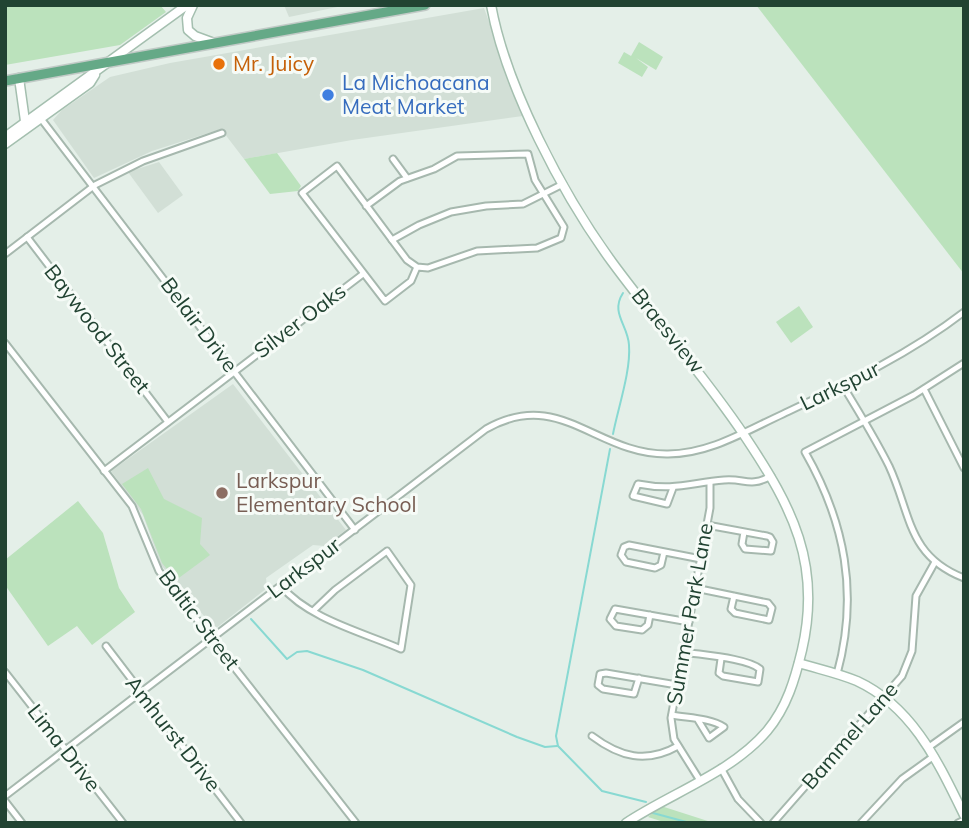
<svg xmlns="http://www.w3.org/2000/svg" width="969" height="828" viewBox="0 0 969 828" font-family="Mulish,sans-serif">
	<rect width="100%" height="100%" fill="#e4efe8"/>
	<g fill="#d2dfd6">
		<path d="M284 5H347L289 17Z"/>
		<path d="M484 8 523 116 352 140 244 159 221 129 152 151 94 178 53 120 62 110 110 77 170 63Z"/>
		<path d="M159 162 183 195 158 213 128 172Z"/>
		<path d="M233 384 346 530 324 546 313 545 266 578 267 588 215 629 161 565 143 515 111 471Z"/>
	</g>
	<g fill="#bbe2bc">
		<path d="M5 5H160L166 12 120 45 5 65Z"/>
		<path d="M756 5H964V274Z"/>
		<path d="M639 42 663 57 656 70 636 58 648 67 642 77 618 63 624 52 631 56Z"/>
		<path d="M277 153 301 186 298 191 270 194 244 159Z"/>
		<path d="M799 306 813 327 791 343 776 322Z"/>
		<path d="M148 468 164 499 202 518 200 544 210 555 176 580 162 563 141 509 122 484Z"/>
		<path d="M78 501 103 533 119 588 135 612 92 645 77 626 48 646 5 585V560Z"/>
		<path d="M661 806 714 823H667L648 817Z"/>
	</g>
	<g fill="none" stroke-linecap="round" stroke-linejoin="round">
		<g stroke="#88d9d2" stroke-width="2">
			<path d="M613 434C618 408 631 371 629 345 628 325 610 313 623 293"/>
			<path d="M610 449 556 736 558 746 602 791 646 802"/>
			<path d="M251 619 287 659 297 652 307 651 363 670 517 737 545 747 557 746"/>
			<path d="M653 813 690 823"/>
		</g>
		<g stroke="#a6b8ae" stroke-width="9">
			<g id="street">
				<path d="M42 120 355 530"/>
				<path d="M393 159 407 178"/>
				<path d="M366 206 400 181 434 169 457 156 528 154 535 180 564 227 561 238 537 248 477 251 428 268 417 267 407 260 337 166 302 193 385 301 411 281 417 267"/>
				<path d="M27 237 168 422"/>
				<path d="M392 240 419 225 451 212 486 206 523 204 563 184"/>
				<path d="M5 254 95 185 143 161 222 133"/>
				<path d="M5 343 132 506 159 571 356 823"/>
				<path d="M843 386C859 412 875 438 889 466 911 513 907 556 964 578"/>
				<path d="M924 389 964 468"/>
				<path d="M104 471 363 274"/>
				<path d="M673 488 667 504 633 496 638 484C674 491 690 483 724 480 745 478 749 488 771 476"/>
				<path d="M707 525 767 536 770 537 773 542 771 551 745 549 742 544 744 532"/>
				<path d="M664 552 661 565 655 568 626 562 621 555 624 547 629 545 701 559"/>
				<path d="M281 586C309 619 362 632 401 649L411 585 387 551 335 590 313 611"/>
				<path d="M695 588 768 603 772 608 769 620 735 613 731 609 734 596"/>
				<path d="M650 615 648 625 642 630 616 626 610 619 615 609 689 622"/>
				<path d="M106 646 241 823"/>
				<path d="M684 652C702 655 747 658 760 669L758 682 723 676 719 673 721 659"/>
				<path d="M5 672 123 823"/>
				<path d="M837 674C859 594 845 522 805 452L914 395 964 363"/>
				<path d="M639 678 634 694 603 689 598 685 600 674 606 673 677 685"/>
				<path d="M672 715C688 718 710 718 724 727L709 738 698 720"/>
				<path d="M592 736C620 757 646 764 678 746"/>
				<path d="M929 747 964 722"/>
				<path d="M721 768 738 799 761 823"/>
				<path d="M699 779 674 739 671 718 710 508V483"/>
				<path d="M5 796 486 429C560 387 596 455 668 454 709 454 746 431 783 414 846 384 908 355 964 312"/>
				<path d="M5 801 22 823"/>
				<path d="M773 823 902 676 912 651 916 596 935 562"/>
				<path d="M861 823 902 779 934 756"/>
				<path d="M958 823 964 820"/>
			</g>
		</g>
		<g stroke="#a4bfaf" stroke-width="11">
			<g id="secondary">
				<path d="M193 5 187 18 188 30 195 36 214 43"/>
				<path d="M491 5C506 87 563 195 612 262 656 322 705 376 746 438 792 507 822 564 802 650 795 679 787 707 767 731 731 773 671 793 626 823"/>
				<path d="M19 78 25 121"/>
				<path d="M5 137 187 5"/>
				<path d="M5 144 90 83 95 75"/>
				<path d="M799 663C818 669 838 673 857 681 913 707 938 762 964 815"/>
			</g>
		</g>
		<g stroke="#c1cac6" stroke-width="12">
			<path id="primary" d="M5 81 425 5"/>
		</g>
		<use href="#street" stroke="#fff" stroke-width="5"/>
		<use href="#secondary" stroke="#fff" stroke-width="8"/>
		<use href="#primary" stroke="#65a987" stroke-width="9"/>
	</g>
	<circle fill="#e8710a" stroke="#f6fbf7" stroke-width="2.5" cx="219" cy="64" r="7"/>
	<circle fill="#3f7fe0" stroke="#f6fbf7" stroke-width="2.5" cx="328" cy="95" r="7"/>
	<circle fill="#8d6e63" stroke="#f6fbf7" stroke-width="2.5" cx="222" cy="493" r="7"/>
	<g text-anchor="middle" stroke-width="6" stroke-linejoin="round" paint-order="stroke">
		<g font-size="21" fill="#c56008" stroke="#f6fbf7" text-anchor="start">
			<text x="233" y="71">Mr. Juicy</text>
		</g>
		<g font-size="21" fill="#366cbe" stroke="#f6fbf7" text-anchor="start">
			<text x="342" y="90">La Michoacana<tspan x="342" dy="24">Meat Market</tspan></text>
		</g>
		<g font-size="21" fill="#214332" stroke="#f6fbf7">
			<text transform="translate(300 321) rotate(-37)" y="7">Silver Oaks</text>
			<text transform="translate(199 325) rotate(53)" y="7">Belair Drive</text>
			<text transform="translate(97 329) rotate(52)" y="7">Baywood Street</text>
			<text transform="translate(668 331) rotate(51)" y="7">Braesview</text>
			<text transform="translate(840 386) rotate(-26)" y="7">Larkspur</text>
			<text transform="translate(304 568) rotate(-37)" y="7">Larkspur</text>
			<text transform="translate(690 614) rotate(-80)" y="7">Summer Park Lane</text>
			<text transform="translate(199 620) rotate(53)" y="7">Baltic Street</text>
			<text transform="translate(173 734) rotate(52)" y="7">Amhurst Drive</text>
			<text transform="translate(850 736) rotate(-49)" y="7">Bammel Lane</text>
			<text transform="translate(64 748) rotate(52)" y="7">Lima Drive</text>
		</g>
		<g font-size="21" fill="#785e54" stroke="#f6fbf7" text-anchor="start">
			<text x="236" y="488">Larkspur<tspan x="236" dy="24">Elementary School</tspan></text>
		</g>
	</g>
	<rect width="969" height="828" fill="none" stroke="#214332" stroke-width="14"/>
</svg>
